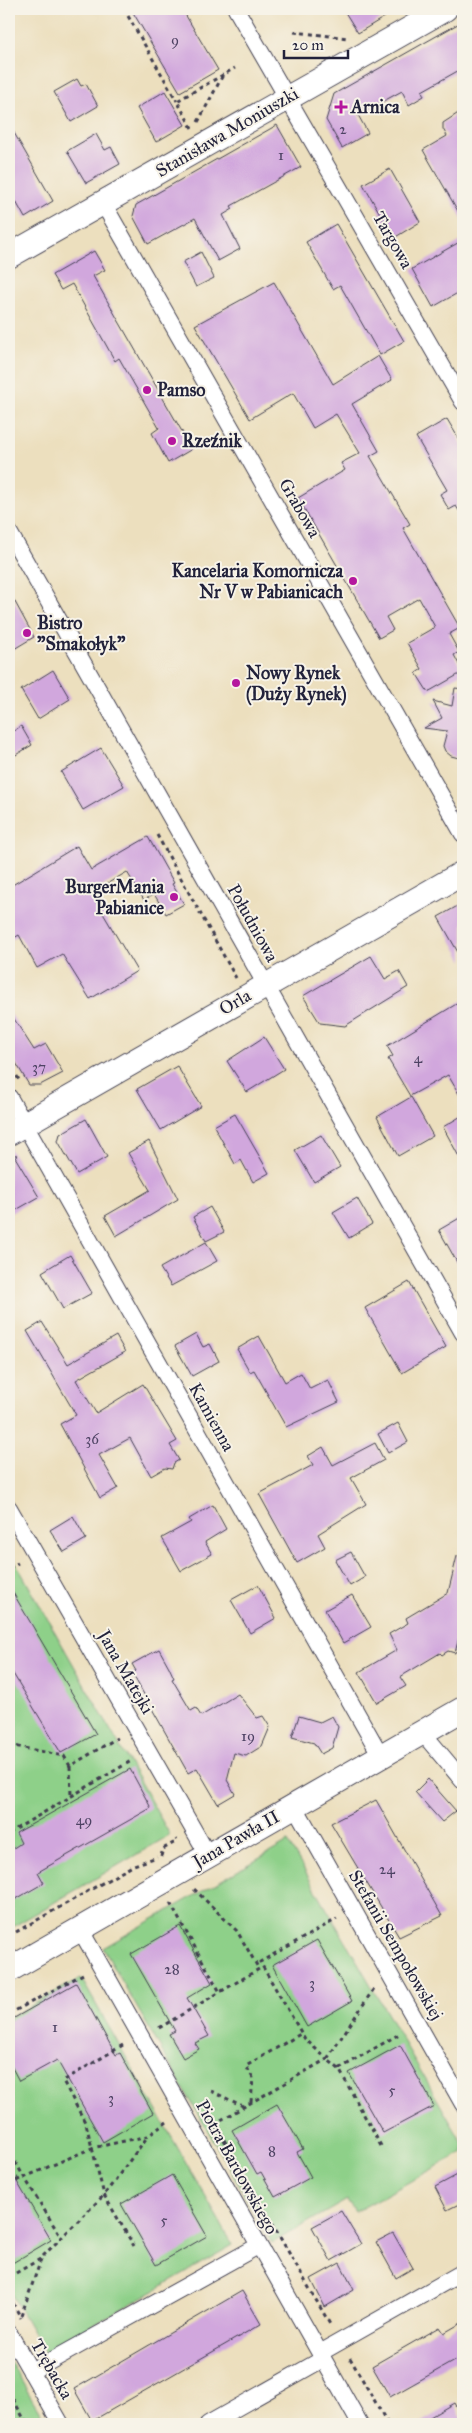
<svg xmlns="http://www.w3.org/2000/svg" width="472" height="2433" viewBox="0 0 472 2433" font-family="'IM FELL Great Primer',serif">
	<rect width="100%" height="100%" fill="#f7f3e8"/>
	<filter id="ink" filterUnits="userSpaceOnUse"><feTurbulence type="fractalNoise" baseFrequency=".02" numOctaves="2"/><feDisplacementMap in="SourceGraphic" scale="10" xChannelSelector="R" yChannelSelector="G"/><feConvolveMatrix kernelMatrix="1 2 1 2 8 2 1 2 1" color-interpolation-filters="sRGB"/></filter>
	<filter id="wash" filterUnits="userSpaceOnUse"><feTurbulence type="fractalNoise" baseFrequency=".0096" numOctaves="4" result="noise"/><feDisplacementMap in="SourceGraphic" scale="20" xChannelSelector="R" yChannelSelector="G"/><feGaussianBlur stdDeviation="1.12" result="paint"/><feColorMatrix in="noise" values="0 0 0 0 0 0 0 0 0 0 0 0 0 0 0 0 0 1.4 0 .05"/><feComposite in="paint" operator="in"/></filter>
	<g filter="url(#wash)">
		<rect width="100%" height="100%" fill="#ecdfbe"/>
		<g fill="#8ed089" stroke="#587962">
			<path d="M9 1551 170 1835 9 1929Z"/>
			<path d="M288 1842 463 2144V2152L355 2212 347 2200 272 2243 103 1948Z"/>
			<path d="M81 1978 233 2245 45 2353 9 2290V2018Z"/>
			<path d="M9 2360 47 2424H9Z"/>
		</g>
		<g id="blocks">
			<g fill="#d1a7dd">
				<path d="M131 9H182L218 70 180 92Z"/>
				<path d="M343 9H398L358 33Z"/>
				<path d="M463 21V68L422 91 424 96 409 105 402 91 358 115 368 133 342 148 326 120 334 94Z"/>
				<path d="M77 79 81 86 86 84 98 106 71 122 54 92Z"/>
				<path d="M165 91 185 125 156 142 137 108Z"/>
				<path d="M463 110V220L423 150 447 136 443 129V123Z"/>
				<path d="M9 124 53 201 25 218 9 189Z"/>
				<path d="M277 125 301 167 231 206 233 209 223 215 240 249 218 261 195 218 148 244 133 216 136 205Z"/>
				<path d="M96 134 105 150 111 147 120 164 86 183 67 151Z"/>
				<path d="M390 169 420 222 394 238 363 184Z"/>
				<path d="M336 224 404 341 380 355 340 285 333 289 306 242Z"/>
				<path d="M463 240V290L433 307 412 269Z"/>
				<path d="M94 251 105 270 93 276 192 449 168 463 152 433 159 428 119 358 115 361 72 284 61 290 52 275Z"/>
				<path d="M201 252 214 278 196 287 183 262Z"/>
				<path d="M274 282 333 384 378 356 392 380 352 404 379 451 370 456 410 524 403 528 460 628 449 634 459 652 454 655 463 672 428 692 416 673 422 669 407 643 435 627 419 598 386 617 393 630 379 638 298 498 345 470 341 463 360 453 336 414 313 428 293 393 250 419 195 325Z"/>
				<path d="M447 419 463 446V517L456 506 449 510 440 494 447 490 416 437Z"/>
				<path d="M9 591 34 637 9 652Z"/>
				<path d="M53 670 70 699 38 719 21 690Z"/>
				<path d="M455 688 463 689V759L451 756 445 751 443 746 447 731 424 728 442 718 433 701 452 706Z"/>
				<path d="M21 726 32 745 9 759V734Z"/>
				<path d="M101 748 124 786 83 810 61 772Z"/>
				<path d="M148 837 174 883 172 884 184 904 166 914 154 894 144 900 127 872 91 893 137 971 90 999 62 954 37 968 19 935 9 941V887L77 846 91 870Z"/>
				<path d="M463 903V961L438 917Z"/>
				<path d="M371 956 385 979 399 971 408 987 345 1026 320 1023 303 996Z"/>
				<path d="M463 1000V1101L448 1075 410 1096 388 1059 393 1056 387 1046Z"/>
				<path d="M9 1011 34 1050 46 1044 63 1073 40 1085H29L9 1051Z"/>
				<path d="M264 1037 284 1069 247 1092 227 1061Z"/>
				<path d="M177 1066 201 1106 161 1130 137 1089Z"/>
				<path d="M411 1097 433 1136 398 1156 377 1117Z"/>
				<path d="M235 1114 269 1173 253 1182 241 1160 235 1164 214 1126Z"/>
				<path d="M463 1115V1164L443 1127Z"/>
				<path d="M86 1119 107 1157 77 1174 58 1141 60 1134Z"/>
				<path d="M321 1135 340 1167 314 1182 295 1150Z"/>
				<path d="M149 1141 178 1199 116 1236 105 1216 150 1190 128 1153Z"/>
				<path d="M9 1147 39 1197 9 1214Z"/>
				<path d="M357 1198 372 1224 349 1238 333 1212Z"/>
				<path d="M210 1207 224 1232 206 1241 193 1217Z"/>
				<path d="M463 1216V1273L439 1230Z"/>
				<path d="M206 1242 217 1261 171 1286 160 1268Z"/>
				<path d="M70 1255 92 1293 63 1309 42 1272Z"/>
				<path d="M409 1282 446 1347 402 1373 365 1308Z"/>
				<path d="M42 1322 68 1364 116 1336 125 1352 76 1380 96 1413 143 1384 177 1441 170 1445 179 1460 174 1463 172 1469 165 1468 151 1476 130 1438 99 1455 118 1488 100 1498 60 1424 76 1415 27 1331Z"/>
				<path d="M196 1334 203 1347 210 1344 219 1361 192 1376 175 1346Z"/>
				<path d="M259 1336 285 1382 301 1373 310 1389 328 1380 339 1402 286 1427 254 1370 250 1372 237 1349Z"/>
				<path d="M398 1423 408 1442 388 1453 378 1434Z"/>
				<path d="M375 1443 384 1460 351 1478 366 1504 318 1534 325 1547 297 1563 259 1494 313 1465 308 1456 323 1447 333 1465Z"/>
				<path d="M213 1505 226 1529 205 1542 212 1554 181 1571 162 1538 191 1522 189 1519Z"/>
				<path d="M73 1516 86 1539 64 1552 50 1530Z"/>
				<path d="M351 1552 365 1577 350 1586 335 1560Z"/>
				<path d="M457 1556 463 1557V1621L455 1653 448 1651 442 1655 440 1653 400 1677 406 1686 377 1703 359 1672 397 1650 389 1634 408 1623 406 1618 448 1593Z"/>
				<path d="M258 1585 276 1618 250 1633 231 1600Z"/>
				<path d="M9 1586 96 1734 61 1753 9 1667Z"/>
				<path d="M352 1595 371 1627 343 1643 325 1610Z"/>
				<path d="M159 1649 169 1667 174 1678 172 1679 191 1711 196 1708 201 1716 238 1694 257 1718 263 1716 270 1727 262 1746 246 1756 234 1753 227 1780 235 1794 218 1804 197 1768 188 1773 132 1673 136 1671 132 1664Z"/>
				<path d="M299 1716 320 1722 332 1716 338 1727 332 1748 321 1754 314 1743 292 1737Z"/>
				<path d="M130 1769 151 1808 38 1872 44 1883 9 1903V1851L21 1843 16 1833Z"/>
				<path d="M428 1779 456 1811 442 1822 415 1792Z"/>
				<path d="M376 1800 442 1916 399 1937 331 1823Z"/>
				<path d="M180 1926 212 1983 187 1998 209 2036 195 2043 199 2049 183 2058 169 2034 175 2031 131 1954Z"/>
				<path d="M317 1940 352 2001 307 2027 272 1965Z"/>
				<path d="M76 1983 116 2055 120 2053 153 2113 103 2142 57 2060 19 2081 9 2062V2021Z"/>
				<path d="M400 2045 434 2106 383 2133 349 2073Z"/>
				<path d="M277 2104 303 2149 297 2152 311 2177 275 2197 261 2172 257 2174 232 2130Z"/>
				<path d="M9 2168 51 2240 9 2265Z"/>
				<path d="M463 2172V2202L447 2210 435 2187Z"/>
				<path d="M172 2175 207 2236 156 2265 121 2204Z"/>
				<path d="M341 2211 361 2244 331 2261 312 2227Z"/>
				<path d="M393 2233 413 2268 396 2278 376 2242Z"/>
				<path d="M340 2263 354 2290 325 2307 311 2279Z"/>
				<path d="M242 2291 261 2324 92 2421 74 2389Z"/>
				<path d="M463 2322V2356L390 2397 372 2366 440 2327 444 2333Z"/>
				<path d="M454 2403 463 2419V2424H418Z"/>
			</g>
		</g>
	</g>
	<g filter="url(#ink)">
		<use href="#blocks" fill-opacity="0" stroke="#403e4f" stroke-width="1"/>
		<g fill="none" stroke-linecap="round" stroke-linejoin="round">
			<g stroke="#403e4f" stroke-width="18">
				<g id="street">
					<path d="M236 9 463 402"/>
					<path d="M103 203 463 834"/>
					<path d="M9 532 463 1333"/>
					<path d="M9 1097 381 1756"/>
					<path d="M9 1508 208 1855"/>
					<path d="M422 1732 463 1781"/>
					<path d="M294 1805 463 2104"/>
					<path d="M80 1929 360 2424"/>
					<path d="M9 2333 61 2424"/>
					<path d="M320 2353 463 2272"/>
					<path d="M31 2372 258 2246"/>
					<path d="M208 2424 323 2359"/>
				</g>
			</g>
			<g stroke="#403e4f" stroke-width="26">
				<g id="secondary">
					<path d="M9 256 445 9"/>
					<path d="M9 1133 463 873"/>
					<path d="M9 1970 463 1709"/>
				</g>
			</g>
			<g stroke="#403e4f" stroke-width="3" stroke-dasharray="4 4" stroke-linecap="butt">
				<path d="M124 9 177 101"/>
				<path d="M294 32 349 38"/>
				<path d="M198 122 223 75"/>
				<path d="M192 128 177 101 235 68"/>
				<path d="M157 835 236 978"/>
				<path d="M9 1062 19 1080"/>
				<path d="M9 1160 17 1155"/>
				<path d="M9 1568 18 1563"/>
				<path d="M9 1745 64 1756 70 1766 117 1738"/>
				<path d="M70 1766 71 1797"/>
				<path d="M9 1833 131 1761"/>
				<path d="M161 1856 163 1849 177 1841 176 1839"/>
				<path d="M170 1903 220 1992"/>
				<path d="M9 1936 134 1865 157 1857"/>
				<path d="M9 2014 85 1973"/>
				<path d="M159 2028 259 1969 237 1931 194 1889"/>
				<path d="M123 2045 63 2081 86 2124 104 2195 134 2246"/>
				<path d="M339 2069 327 2059 375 1987"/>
				<path d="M211 2091 243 2106"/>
				<path d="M251 2102 253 2078 246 2066 302 2033"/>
				<path d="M214 2124 327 2059 305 2039 260 1962 337 1919"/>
				<path d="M216 2126 331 2326"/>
				<path d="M381 2146 339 2069 401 2033"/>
				<path d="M15 2162 62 2239"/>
				<path d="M9 2177 18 2178"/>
				<path d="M9 2184 92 2148 148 2136 167 2122"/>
				<path d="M9 2277 42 2258"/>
				<path d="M9 2296 21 2318"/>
				<path d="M21 2316 42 2257 104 2195 148 2136"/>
				<path d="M350 2358 388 2424"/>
				<path d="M9 2392 27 2424"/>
			</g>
			<use href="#street" stroke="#fff" stroke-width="16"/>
			<use href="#secondary" stroke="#fff" stroke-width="24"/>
		</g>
	</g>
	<g fill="#b5179e" stroke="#f7f3e8" stroke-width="2">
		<path d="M338.5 99.5h5v5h5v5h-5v5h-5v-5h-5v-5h5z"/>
		<circle cx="147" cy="390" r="5"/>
		<circle cx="172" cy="441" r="5"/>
		<circle cx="353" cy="581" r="5"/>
		<circle cx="27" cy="633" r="5"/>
		<circle cx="236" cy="683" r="5"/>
		<circle cx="174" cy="897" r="5"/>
	</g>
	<g text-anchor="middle" stroke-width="4" stroke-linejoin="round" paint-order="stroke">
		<g font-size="15" fill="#4e4364">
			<text x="175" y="45">9</text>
			<text x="343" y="134">2</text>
			<text x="281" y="160">1</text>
			<text x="418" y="1063">4</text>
			<text x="39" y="1072">37</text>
			<text x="92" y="1444">36</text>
			<text x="248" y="1741">19</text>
			<text x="84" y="1825">49</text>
			<text x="387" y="1874">24</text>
			<text x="172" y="1974">28</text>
			<text x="312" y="1988">3</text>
			<text x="55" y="2032">1</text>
			<text x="392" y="2095">5</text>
			<text x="111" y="2103">3</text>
			<text x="272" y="2156">8</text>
			<text x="164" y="2225">5</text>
		</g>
		<g font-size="18" font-weight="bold" fill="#22223b" stroke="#f7f3e8" text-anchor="start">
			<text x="351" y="113">Arnica</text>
			<text x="157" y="396">Pamso</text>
			<text x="182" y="447">Rzeźnik</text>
			<text x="343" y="577" text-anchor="end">Kancelaria Komornicza<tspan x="343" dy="21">Nr V w Pabianicach</tspan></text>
			<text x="37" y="629">Bistro<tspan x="37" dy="21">"Smakołyk"</tspan></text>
			<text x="246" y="679">Nowy Rynek<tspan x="246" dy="21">(Duży Rynek)</tspan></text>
			<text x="164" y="893" text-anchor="end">BurgerMania<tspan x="164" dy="21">Pabianice</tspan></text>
		</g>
		<g font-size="18" fill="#22223b" stroke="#f7f3e8">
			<text transform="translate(227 132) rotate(-30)" y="6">Stanisława Moniuszki</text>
			<text transform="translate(393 240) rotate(60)" y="6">Targowa</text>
			<text transform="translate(300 508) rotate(60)" y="6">Grabowa</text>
			<text transform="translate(253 923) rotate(61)" y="6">Południowa</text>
			<text transform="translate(235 1002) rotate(-30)" y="6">Orla</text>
			<text transform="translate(212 1417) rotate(61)" y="6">Kamienna</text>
			<text transform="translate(126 1672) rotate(60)" y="6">Jana Matejki</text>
			<text transform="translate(236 1839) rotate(-30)" y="6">Jana Pawła II</text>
			<text transform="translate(396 1945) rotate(60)" y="6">Stefanii Sempołowskiej</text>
			<text transform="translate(237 2167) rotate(61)" y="6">Piotra Bardowskiego</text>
			<text transform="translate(52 2369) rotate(60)" y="6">Trębacka</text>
		</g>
	</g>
	<rect width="472" height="2433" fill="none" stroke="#f7f3e8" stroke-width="30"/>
	<path d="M284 50v8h64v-8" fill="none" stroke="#22223b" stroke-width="2.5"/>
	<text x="292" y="50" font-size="15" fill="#22223b" stroke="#f7f3e8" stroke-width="4" paint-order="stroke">20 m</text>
</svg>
